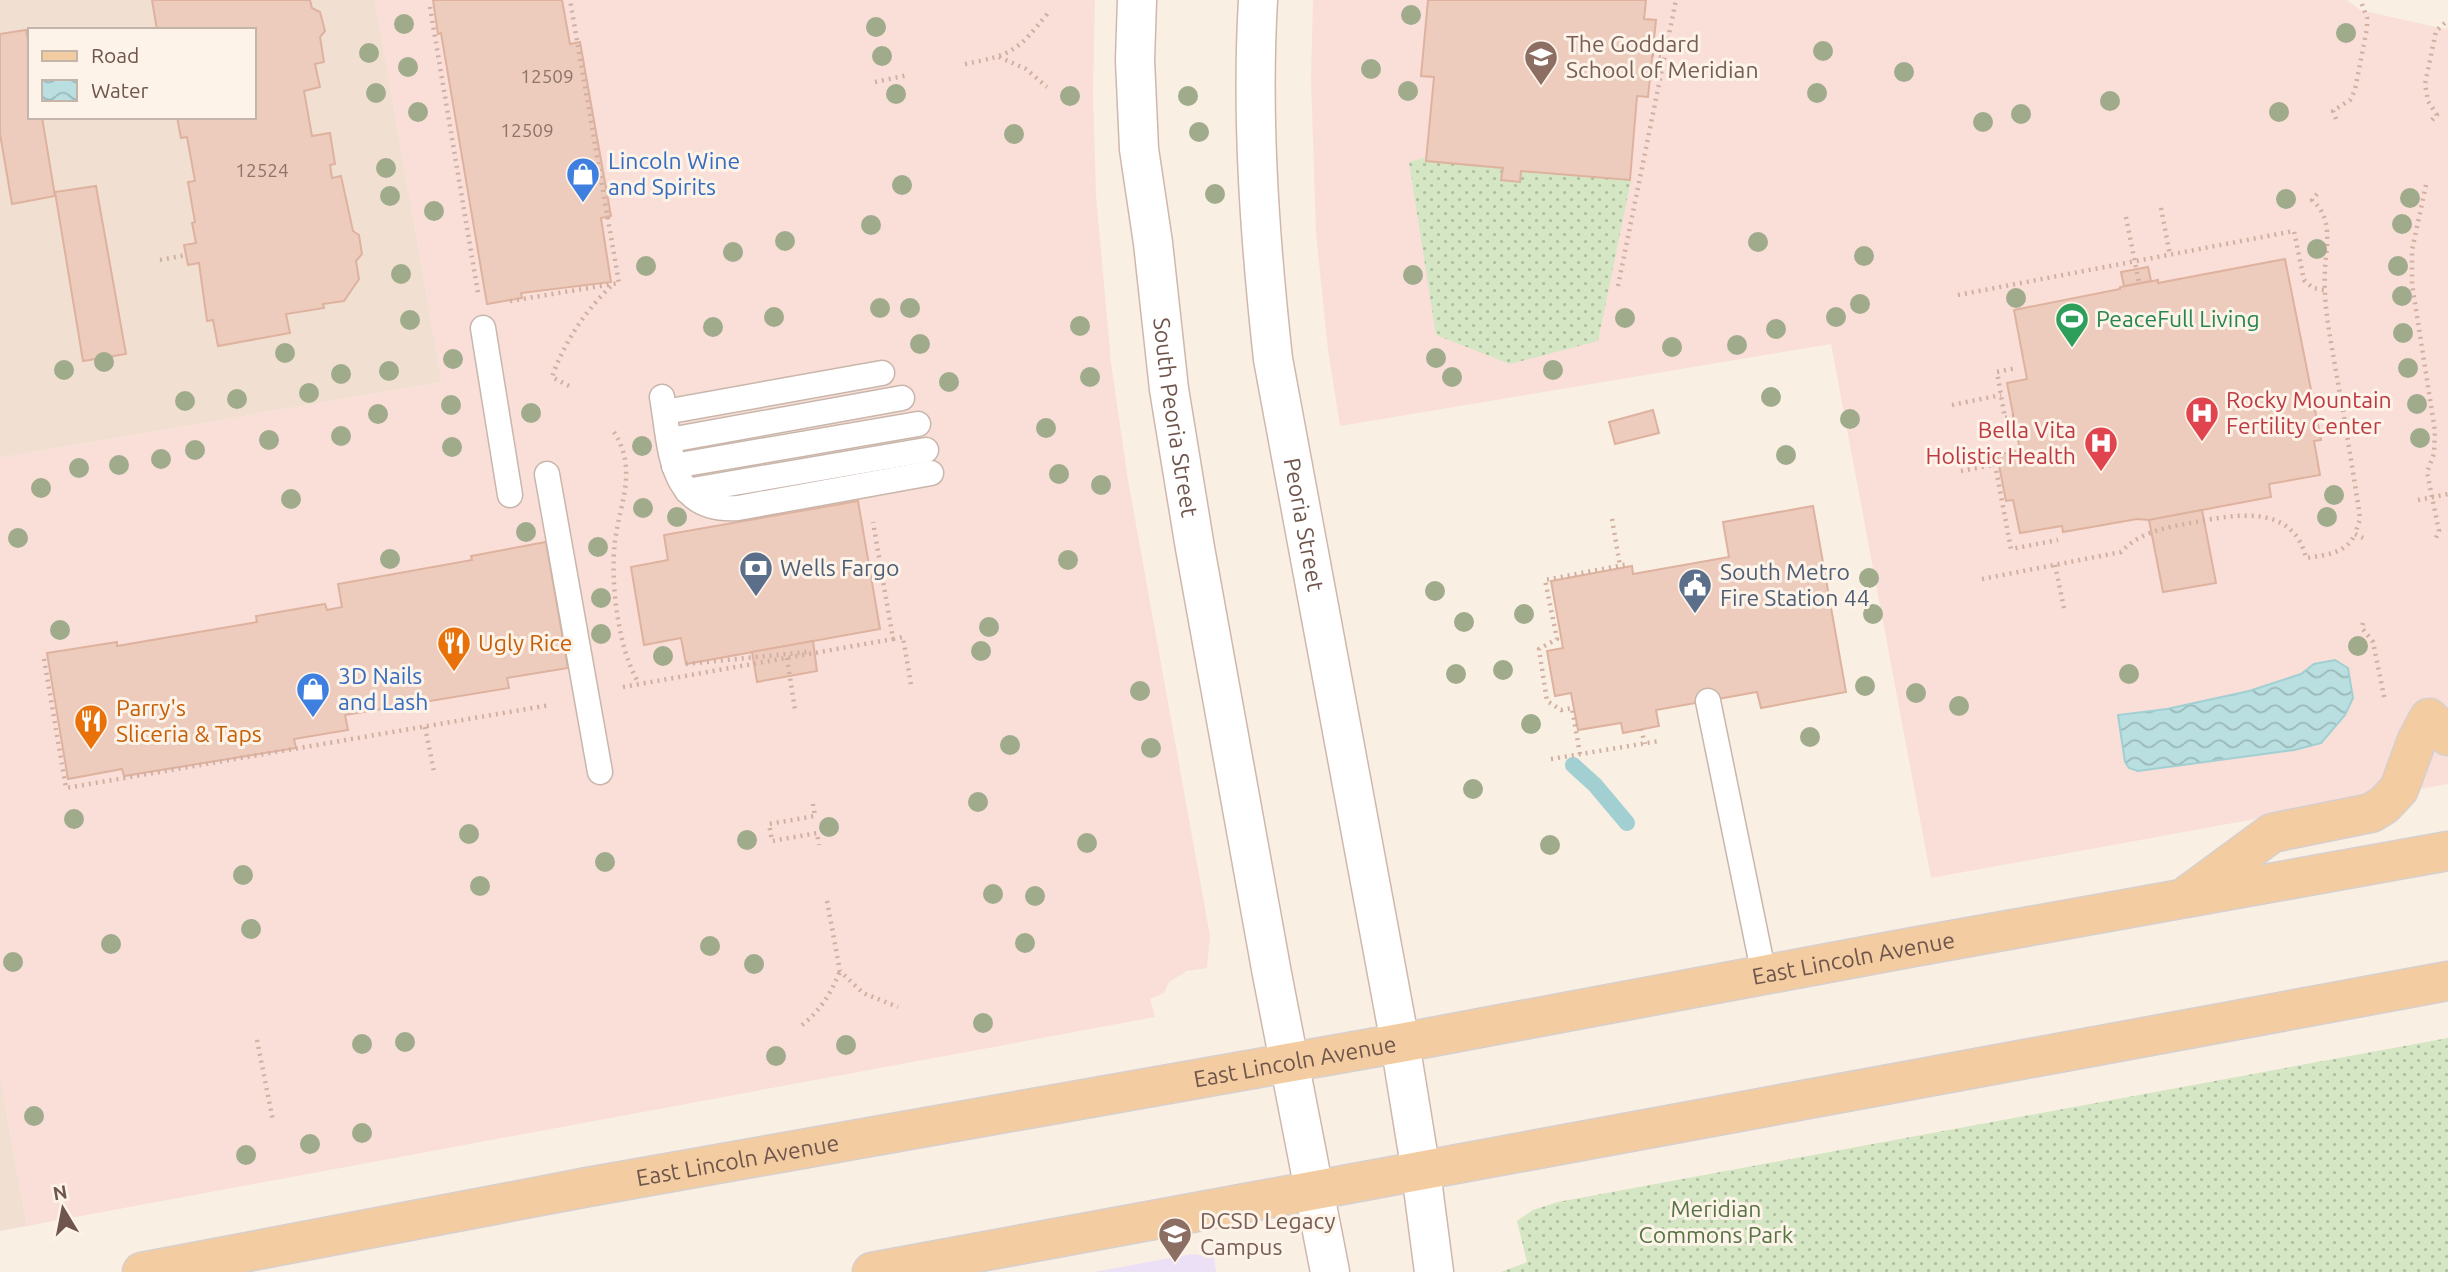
<svg xmlns="http://www.w3.org/2000/svg" width="2448" height="1272" viewBox="0 0 2448 1272" font-family="Ubuntu,sans-serif">
	<defs>
		<pattern id="grass-dots" width="8" height="8" patternUnits="userSpaceOnUse" patternTransform="scale(1.75)"><rect width="8" height="8" fill="#d4e6c3"/><path d="M2 2h.1M6 6h.1" fill="none" stroke="#b0bda0" stroke-width="1.8" stroke-linecap="round"/></pattern>
		<pattern id="water-waves" width="16" height="10" patternUnits="userSpaceOnUse" patternTransform="scale(1.75)"><rect width="16" height="10" fill="#badfe1"/><path d="M0 5q4-4 8 0t8 0" fill="none" stroke="#9bb8b8"/></pattern>
	</defs>
	<rect width="100%" height="100%" fill="#faefe3"/>
	<g fill="#f1e0d2" fill-rule="evenodd">
		<path d="M0 0H375L442 382 0 458ZM30 30H254V117H30Z"/>
		<path d="M0 1076 27 1226 0 1231Z"/>
	</g>
	<g fill="#f9dfd8">
		<path d="M375 0H1095L1093 91 1096 195 1111 363 1128 480 1210 936 1207 968 1187 971 1169 982 1164 993 1150 999 1155 1017 27 1226 0 1076V458L442 382Z"/>
		<path d="M1313 0H2347L2360 10 2445 29 2448 27V784L1931 878 1831 344 1340 426 1328 350 1316 234 1311 79Z"/>
	</g>
	<path fill="#ece0f6" d="M1192 1254 1214 1257 1216 1272H1094Z"/>
	<g fill="url(#grass-dots)">
		<path d="M1427 157V161L1503 168 1502 180 1520 182 1521 171 1631 180 1598 341 1510 364 1436 335 1409 162Z"/>
		<path d="M2448 1038V1272H1501L1527 1262 1517 1221 1533 1210 1558 1202Z"/>
	</g>
	<path fill="url(#water-waves)" stroke="#a1cfd2" stroke-width="2" d="M2335 660 2348 668 2353 698 2345 715 2321 743 2294 750 2138 771 2129 768 2125 762 2118 715 2167 709 2249 691 2301 674 2314 664Z"/>
	<g fill="none" stroke-linecap="round" stroke-linejoin="round">
		<path stroke="#a1cfd2" stroke-width="16" d="M1573 765 1595 785 1627 823"/>
	</g>
	<g fill="#edccbd" stroke="#deb29f" stroke-width="2">
		<path d="M152 0H310L312 8 320 12 325 31 320 37 324 62 315 64 320 87 304 91 312 136 330 133 335 164 330 165 332 178 341 176 353 231 359 235 362 254 356 261 359 279 344 301 323 304 324 308 286 314 290 333 218 346 213 320 207 321 199 263 188 265 184 245 196 243 192 223 195 222 188 182 195 181 187 137 181 138 177 117H254V30H157Z"/>
		<path d="M433 0H562L570 44 580 42 611 216 601 218 611 282 521 293 522 298 487 304 441 33 438 34Z"/>
		<path d="M1428 0H1646L1644 19 1656 20 1648 97 1637 96 1630 180 1521 171 1520 182 1501 180 1503 168 1426 161 1434 77 1421 76Z"/>
		<path d="M26 30 30 50V117H42L55 196 12 204 0 134V34Z"/>
		<path d="M96 186 126 354 83 361 55 192Z"/>
		<path d="M2285 259 2321 440 2314 441 2320 475 2269 484 2271 497 2149 520 2137 519 2063 532 2062 526 2020 533 2013 500 2006 501 1997 455 2020 450 2007 383 2027 379 2014 310 2120 289V287L2158 280V283Z"/>
		<path d="M2148 267 2151 281 2124 286 2121 272Z"/>
		<path d="M1653 410 1659 433 1615 444 1609 422Z"/>
		<path d="M858 501 880 629 686 664 681 638 644 645 631 567 668 560 664 535Z"/>
		<path d="M1813 506 1846 692 1761 708 1757 692 1656 710 1659 726 1623 733 1621 723 1578 730 1571 693 1555 696 1547 651 1563 648 1551 581 1632 566 1633 574 1729 557 1723 522Z"/>
		<path d="M2202 510 2216 583 2163 592 2149 520Z"/>
		<path d="M546 542 568 668 507 678 509 688 345 715 348 730 294 739 296 748 124 776 122 769 68 779 47 653 117 642V646L257 622 256 616 325 604 327 610 342 607 338 584 472 560 471 556Z"/>
		<path d="M813 641 817 671 757 682 752 652Z"/>
	</g>
	<g fill="none" stroke-linecap="round" stroke-linejoin="round">
		<g stroke="#c9b6ab" stroke-width="27">
			<g id="lane">
				<path d="M483 328 510 495"/>
				<path d="M662 397C671 448 668 513 738 508L931 473"/>
				<path d="M665 412 882 373"/>
				<path d="M670 440 902 398"/>
				<path d="M674 466 918 424"/>
				<path d="M547 474 600 772"/>
				<path d="M687 491 926 450"/>
				<path d="M1708 701 1764 975"/>
			</g>
		</g>
		<g stroke="#cfb8ab" stroke-width="41">
			<g id="secondary">
				<path id="s1" d="M1137 0 1135 60 1139 149 1153 243 1169 389 1195 548 1272 974 1330 1272"/>
				<path id="s2" d="M1258 0C1251 119 1260 240 1273 359L1400 1043 1421 1172 1434 1272"/>
			</g>
		</g>
		<g stroke="#d7cfcd" stroke-width="41">
			<g id="primary">
				<path d="M2189 894 2272 833 2371 813 2384 805 2399 789 2417 740 2429 718 2448 736"/>
				<path id="s3" d="M142 1272 588 1187 1400 1043 1908 948 2448 851"/>
				<path d="M872 1272 2448 981"/>
			</g>
		</g>
		<g stroke="#d1afa1" stroke-width="4.5" stroke-dasharray="2 5" stroke-linecap="butt">
			<path d="M430 7 478 293"/>
			<path d="M1652 55 1664 58"/>
			<path d="M999 57 1026 69 1047 87"/>
			<path d="M965 64C1013 55 1018 50 1048 13"/>
			<path d="M875 82 908 75"/>
			<path d="M2336 119 2333 111 2350 100 2355 90 2367 28V18L2362 4"/>
			<path d="M2432 120 2437 115 2428 101 2425 84 2436 31 2447 21"/>
			<path d="M2426 185 2412 250V284L2435 431 2434 454 2427 472 2439 531 2435 540"/>
			<path d="M2317 194 2312 200C2334 219 2326 245 2325 270 2323 307 2331 341 2337 377 2345 421 2352 466 2359 510L2360 519 2355 534 2363 538"/>
			<path d="M2161 208 2170 255"/>
			<path d="M2126 217 2139 283"/>
			<path d="M160 260 186 255"/>
			<path d="M1618 286 1676 0"/>
			<path d="M1958 295 2294 231 2304 280 2313 288 2324 290"/>
			<path d="M510 301 619 283 570 0"/>
			<path d="M569 386 552 377C564 343 585 311 611 286"/>
			<path d="M1952 405 2001 395"/>
			<path d="M2014 416 2005 418 1997 372 2016 368"/>
			<path d="M614 432C638 470 620 502 615 541 610 580 618 651 639 683"/>
			<path d="M1995 464 2011 549 2058 540"/>
			<path d="M1961 471 1998 464"/>
			<path d="M2418 500 2448 494"/>
			<path d="M1612 519 1620 566"/>
			<path d="M2055 565 2064 608"/>
			<path d="M1982 579 2121 552C2141 531 2168 527 2196 522 2237 514 2293 504 2306 558 2325 555 2346 554 2355 534"/>
			<path d="M2363 623 2362 628 2373 642 2385 701"/>
			<path d="M893 639 903 637 911 685"/>
			<path d="M787 658 795 710"/>
			<path d="M44 659 66 788 550 705"/>
			<path d="M686 664 807 652"/>
			<path d="M623 687 893 639 873 522"/>
			<path d="M425 727 434 772"/>
			<path d="M1641 729 1645 744"/>
			<path d="M1580 754 1572 708 1561 710 1547 701 1539 649 1557 639 1545 580 1629 564"/>
			<path d="M1551 759 1659 741"/>
			<path d="M813 804 815 816 769 824 772 841 817 833 819 845"/>
			<path d="M827 901 840 971 863 993 898 1007"/>
			<path d="M802 1025C821 1010 831 993 840 971"/>
			<path d="M257 1040 273 1121"/>
		</g>
		<use href="#lane" stroke="#fff" stroke-width="24"/>
		<use href="#secondary" stroke="#fff" stroke-width="38"/>
		<use href="#primary" stroke="#f3cda1" stroke-width="38"/>
	</g>
	<g fill="#a0ab8c">
		<circle cx="1411" cy="15" r="10"/>
		<circle cx="404" cy="24" r="10"/>
		<circle cx="876" cy="27" r="10"/>
		<circle cx="2346" cy="33" r="10"/>
		<circle cx="1823" cy="51" r="10"/>
		<circle cx="369" cy="53" r="10"/>
		<circle cx="882" cy="56" r="10"/>
		<circle cx="408" cy="67" r="10"/>
		<circle cx="1371" cy="69" r="10"/>
		<circle cx="1904" cy="72" r="10"/>
		<circle cx="1408" cy="91" r="10"/>
		<circle cx="376" cy="93" r="10"/>
		<circle cx="1817" cy="93" r="10"/>
		<circle cx="896" cy="94" r="10"/>
		<circle cx="1070" cy="96" r="10"/>
		<circle cx="1188" cy="96" r="10"/>
		<circle cx="2110" cy="101" r="10"/>
		<circle cx="418" cy="112" r="10"/>
		<circle cx="2279" cy="112" r="10"/>
		<circle cx="2021" cy="114" r="10"/>
		<circle cx="1983" cy="122" r="10"/>
		<circle cx="1199" cy="132" r="10"/>
		<circle cx="1014" cy="134" r="10"/>
		<circle cx="386" cy="168" r="10"/>
		<circle cx="902" cy="185" r="10"/>
		<circle cx="1215" cy="194" r="10"/>
		<circle cx="390" cy="196" r="10"/>
		<circle cx="2410" cy="198" r="10"/>
		<circle cx="2286" cy="199" r="10"/>
		<circle cx="434" cy="211" r="10"/>
		<circle cx="2402" cy="224" r="10"/>
		<circle cx="871" cy="225" r="10"/>
		<circle cx="785" cy="241" r="10"/>
		<circle cx="1758" cy="242" r="10"/>
		<circle cx="2317" cy="249" r="10"/>
		<circle cx="733" cy="252" r="10"/>
		<circle cx="1864" cy="256" r="10"/>
		<circle cx="646" cy="266" r="10"/>
		<circle cx="2398" cy="266" r="10"/>
		<circle cx="401" cy="274" r="10"/>
		<circle cx="1413" cy="275" r="10"/>
		<circle cx="2402" cy="296" r="10"/>
		<circle cx="2016" cy="298" r="10"/>
		<circle cx="1860" cy="304" r="10"/>
		<circle cx="880" cy="308" r="10"/>
		<circle cx="910" cy="308" r="10"/>
		<circle cx="774" cy="317" r="10"/>
		<circle cx="1836" cy="317" r="10"/>
		<circle cx="1625" cy="318" r="10"/>
		<circle cx="410" cy="320" r="10"/>
		<circle cx="1080" cy="326" r="10"/>
		<circle cx="713" cy="327" r="10"/>
		<circle cx="1776" cy="329" r="10"/>
		<circle cx="2403" cy="333" r="10"/>
		<circle cx="920" cy="344" r="10"/>
		<circle cx="1737" cy="345" r="10"/>
		<circle cx="1672" cy="347" r="10"/>
		<circle cx="285" cy="353" r="10"/>
		<circle cx="1436" cy="358" r="10"/>
		<circle cx="453" cy="359" r="10"/>
		<circle cx="104" cy="362" r="10"/>
		<circle cx="2408" cy="368" r="10"/>
		<circle cx="64" cy="370" r="10"/>
		<circle cx="1553" cy="370" r="10"/>
		<circle cx="389" cy="371" r="10"/>
		<circle cx="341" cy="374" r="10"/>
		<circle cx="1090" cy="377" r="10"/>
		<circle cx="1452" cy="377" r="10"/>
		<circle cx="949" cy="382" r="10"/>
		<circle cx="309" cy="393" r="10"/>
		<circle cx="1771" cy="397" r="10"/>
		<circle cx="237" cy="399" r="10"/>
		<circle cx="185" cy="401" r="10"/>
		<circle cx="2417" cy="404" r="10"/>
		<circle cx="451" cy="405" r="10"/>
		<circle cx="531" cy="413" r="10"/>
		<circle cx="378" cy="414" r="10"/>
		<circle cx="1850" cy="419" r="10"/>
		<circle cx="1046" cy="428" r="10"/>
		<circle cx="341" cy="436" r="10"/>
		<circle cx="2420" cy="438" r="10"/>
		<circle cx="269" cy="440" r="10"/>
		<circle cx="642" cy="446" r="10"/>
		<circle cx="452" cy="447" r="10"/>
		<circle cx="195" cy="450" r="10"/>
		<circle cx="1786" cy="455" r="10"/>
		<circle cx="161" cy="459" r="10"/>
		<circle cx="119" cy="465" r="10"/>
		<circle cx="79" cy="468" r="10"/>
		<circle cx="1059" cy="474" r="10"/>
		<circle cx="1101" cy="485" r="10"/>
		<circle cx="41" cy="488" r="10"/>
		<circle cx="2334" cy="495" r="10"/>
		<circle cx="291" cy="499" r="10"/>
		<circle cx="643" cy="508" r="10"/>
		<circle cx="677" cy="517" r="10"/>
		<circle cx="2327" cy="517" r="10"/>
		<circle cx="526" cy="532" r="10"/>
		<circle cx="18" cy="538" r="10"/>
		<circle cx="598" cy="547" r="10"/>
		<circle cx="390" cy="559" r="10"/>
		<circle cx="1068" cy="560" r="10"/>
		<circle cx="1869" cy="578" r="10"/>
		<circle cx="1435" cy="591" r="10"/>
		<circle cx="601" cy="598" r="10"/>
		<circle cx="1524" cy="614" r="10"/>
		<circle cx="1873" cy="614" r="10"/>
		<circle cx="1464" cy="622" r="10"/>
		<circle cx="989" cy="627" r="10"/>
		<circle cx="60" cy="630" r="10"/>
		<circle cx="601" cy="634" r="10"/>
		<circle cx="2358" cy="646" r="10"/>
		<circle cx="981" cy="651" r="10"/>
		<circle cx="663" cy="656" r="10"/>
		<circle cx="1503" cy="670" r="10"/>
		<circle cx="1456" cy="674" r="10"/>
		<circle cx="2129" cy="674" r="10"/>
		<circle cx="1865" cy="686" r="10"/>
		<circle cx="1140" cy="691" r="10"/>
		<circle cx="1916" cy="693" r="10"/>
		<circle cx="1959" cy="706" r="10"/>
		<circle cx="1531" cy="724" r="10"/>
		<circle cx="1810" cy="737" r="10"/>
		<circle cx="1010" cy="745" r="10"/>
		<circle cx="1151" cy="748" r="10"/>
		<circle cx="1473" cy="789" r="10"/>
		<circle cx="978" cy="802" r="10"/>
		<circle cx="74" cy="819" r="10"/>
		<circle cx="829" cy="827" r="10"/>
		<circle cx="469" cy="834" r="10"/>
		<circle cx="747" cy="840" r="10"/>
		<circle cx="1087" cy="843" r="10"/>
		<circle cx="1550" cy="845" r="10"/>
		<circle cx="605" cy="862" r="10"/>
		<circle cx="243" cy="875" r="10"/>
		<circle cx="480" cy="886" r="10"/>
		<circle cx="993" cy="894" r="10"/>
		<circle cx="1035" cy="896" r="10"/>
		<circle cx="251" cy="929" r="10"/>
		<circle cx="1025" cy="943" r="10"/>
		<circle cx="111" cy="944" r="10"/>
		<circle cx="710" cy="946" r="10"/>
		<circle cx="13" cy="962" r="10"/>
		<circle cx="754" cy="964" r="10"/>
		<circle cx="983" cy="1023" r="10"/>
		<circle cx="405" cy="1042" r="10"/>
		<circle cx="362" cy="1044" r="10"/>
		<circle cx="846" cy="1045" r="10"/>
		<circle cx="776" cy="1056" r="10"/>
		<circle cx="34" cy="1116" r="10"/>
		<circle cx="362" cy="1133" r="10"/>
		<circle cx="310" cy="1144" r="10"/>
		<circle cx="246" cy="1155" r="10"/>
	</g>
	<defs>
		<g id="school-pin" transform="scale(1.75)"><path d="M0 17L-7.5 6A9.5 9.5 0 1 1 7.5 6Z" fill="#8d6e63" stroke="#fdf3e9"/><path d="M0-5L7-2L0 1L-7-2ZM-4 1L0 2.5L4 1V4Q0 6-4 4Z" fill="#fff"/></g>
		<g id="shop-pin" transform="scale(1.75)"><path d="M0 17L-7.5 6A9.5 9.5 0 1 1 7.5 6Z" fill="#3f7fe0" stroke="#fdf3e9"/><path d="M-5-2.5h2.3a2.7 3.5 0 0 1 5.4 0H5L5.5 6h-11ZM-1.5-2.5h3a1.5 2.3 0 0 0-3 0Z" fill="#fff"/></g>
		<g id="stadium-pin" transform="scale(1.75)"><path d="M0 17L-7.5 6A9.5 9.5 0 1 1 7.5 6Z" fill="#2e9e5b" stroke="#fdf3e9"/><path d="M0-5a6.5 5 0 1 0 0 10a6.5 5 0 1 0 0-10ZM-3.5-1.8h7v3.6h-7Z" fill="#fff"/></g>
		<g id="hospital-pin" transform="scale(1.75)"><path d="M0 17L-7.5 6A9.5 9.5 0 1 1 7.5 6Z" fill="#e0444e" stroke="#fdf3e9"/><path d="M-5-5h3v3.5h4V-5h3V5h-3V1.5h-4V5h-3Z" fill="#fff"/></g>
		<g id="bank-pin" transform="scale(1.75)"><path d="M0 17L-7.5 6A9.5 9.5 0 1 1 7.5 6Z" fill="#5c6f8a" stroke="#fdf3e9"/><path d="M-6-4H6V4H-6ZM0-2.3a2.3 2.3 0 1 0 0 4.6a2.3 2.3 0 1 0 0-4.6Z" fill="#fff"/></g>
		<g id="civic-pin" transform="scale(1.75)"><path d="M0 17L-7.5 6A9.5 9.5 0 1 1 7.5 6Z" fill="#5c6f8a" stroke="#fdf3e9"/><path d="M-.6-6.5H3V-4.5H.6V-3L4-1V1h2V6H-6V1h2V-1L-.6-3ZM-1.2 2.5V6h2.4V2.5Z" fill="#fff"/></g>
		<g id="restaurant-pin" transform="scale(1.75)"><path d="M0 17L-7.5 6A9.5 9.5 0 1 1 7.5 6Z" fill="#e8710a" stroke="#fdf3e9"/><path d="M-5-6h1v4h1v-4h1v4h1v-4h1v5L-1.5 .5V6h-2V.5L-5-1ZM5-6V6H3V1.5H1.5Q1.5-4 5-6Z" fill="#fff"/></g>
	</defs>
	<g fill-rule="evenodd">
		<use href="#school-pin" x="1541" y="57"/>
		<use href="#shop-pin" x="583" y="174"/>
		<use href="#stadium-pin" x="2072" y="319"/>
		<use href="#hospital-pin" x="2202" y="413"/>
		<use href="#hospital-pin" x="2101" y="443"/>
		<use href="#bank-pin" x="756" y="568"/>
		<use href="#civic-pin" x="1695" y="585"/>
		<use href="#restaurant-pin" x="454" y="643"/>
		<use href="#shop-pin" x="313" y="689"/>
		<use href="#restaurant-pin" x="91" y="721"/>
		<use href="#school-pin" x="1175" y="1234"/>
	</g>
	<g text-anchor="middle" stroke-width="6" stroke-linejoin="round" paint-order="stroke">
		<g font-size="19" fill="#8e7368">
			<text x="547" y="83">12509</text>
			<text x="527" y="137">12509</text>
			<text x="262" y="177">12524</text>
		</g>
		<g font-size="23" fill="#785e54" stroke="#fdf3e9" text-anchor="start">
			<text x="1566" y="52">The Goddard<tspan x="1566" dy="26">School of Meridian</tspan></text>
			<text x="1200" y="1229">DCSD Legacy<tspan x="1200" dy="26">Campus</tspan></text>
		</g>
		<g font-size="23" fill="#366cbe" stroke="#fdf3e9" text-anchor="start">
			<text x="608" y="169">Lincoln Wine<tspan x="608" dy="26">and Spirits</tspan></text>
			<text x="338" y="684">3D Nails<tspan x="338" dy="26">and Lash</tspan></text>
		</g>
		<g font-size="23" fill="#27864d" stroke="#fdf3e9" text-anchor="start">
			<text x="2096" y="327">PeaceFull Living</text>
		</g>
		<g font-size="23" fill="#be3a42" stroke="#fdf3e9" text-anchor="start">
			<text x="2226" y="408">Rocky Mountain<tspan x="2226" dy="26">Fertility Center</tspan></text>
			<text x="2076" y="438" text-anchor="end">Bella Vita<tspan x="2076" dy="26">Holistic Health</tspan></text>
		</g>
		<g font-size="23" fill="#6f554b" stroke="#fdf3e9">
			<text dy="8" stroke="none"><textPath href="#s1" startOffset="420">South Peoria Street</textPath></text>
			<text dy="8" stroke="none"><textPath href="#s2" startOffset="528">Peoria Street</textPath></text>
			<text dy="8" stroke="none"><textPath href="#s3" startOffset="1740">East Lincoln Avenue</textPath></text>
			<text dy="8" stroke="none"><textPath href="#s3" startOffset="1172">East Lincoln Avenue</textPath></text>
			<text dy="8" stroke="none"><textPath href="#s3" startOffset="606">East Lincoln Avenue</textPath></text>
		</g>
		<g font-size="23" fill="#4e5e75" stroke="#fdf3e9" text-anchor="start">
			<text x="780" y="576">Wells Fargo</text>
			<text x="1720" y="580">South Metro<tspan x="1720" dy="26">Fire Station 44</tspan></text>
		</g>
		<g font-size="23" fill="#c56008" stroke="#fdf3e9" text-anchor="start">
			<text x="478" y="651">Ugly Rice</text>
			<text x="116" y="716">Parry's<tspan x="116" dy="26">Sliceria &amp; Taps</tspan></text>
		</g>
		<g font-size="23" fill="#577444" stroke="#fdf3e9">
			<text x="1716" y="1217">Meridian<tspan x="1716" dy="26">Commons Park</tspan></text>
		</g>
	</g>
	<rect x="28" y="28" width="228" height="91" fill="#fdf3e9" stroke="#c4b4aa" stroke-width="2"/>
	<rect x="42" y="51" width="35" height="10" fill="#f3cda1" stroke="#c4b4aa" stroke-width="2"/>
	<text x="91" y="63" font-size="21" fill="#6f554b">Road</text>
	<rect x="42" y="80" width="35" height="21" fill="url(#water-waves)" stroke="#c4b4aa" stroke-width="2"/>
	<text x="91" y="98" font-size="21" fill="#6f554b">Water</text>
	<g transform="translate(63 1209) rotate(350)" stroke="#fdf3e9" stroke-width="5" paint-order="stroke">
	<path d="M0-5L12 26L0 18L-12 26Z" fill="#6f554b"/>
	<text y="-10" font-size="19" font-weight="bold" text-anchor="middle" fill="#6f554b">N</text>
	</g>
</svg>
